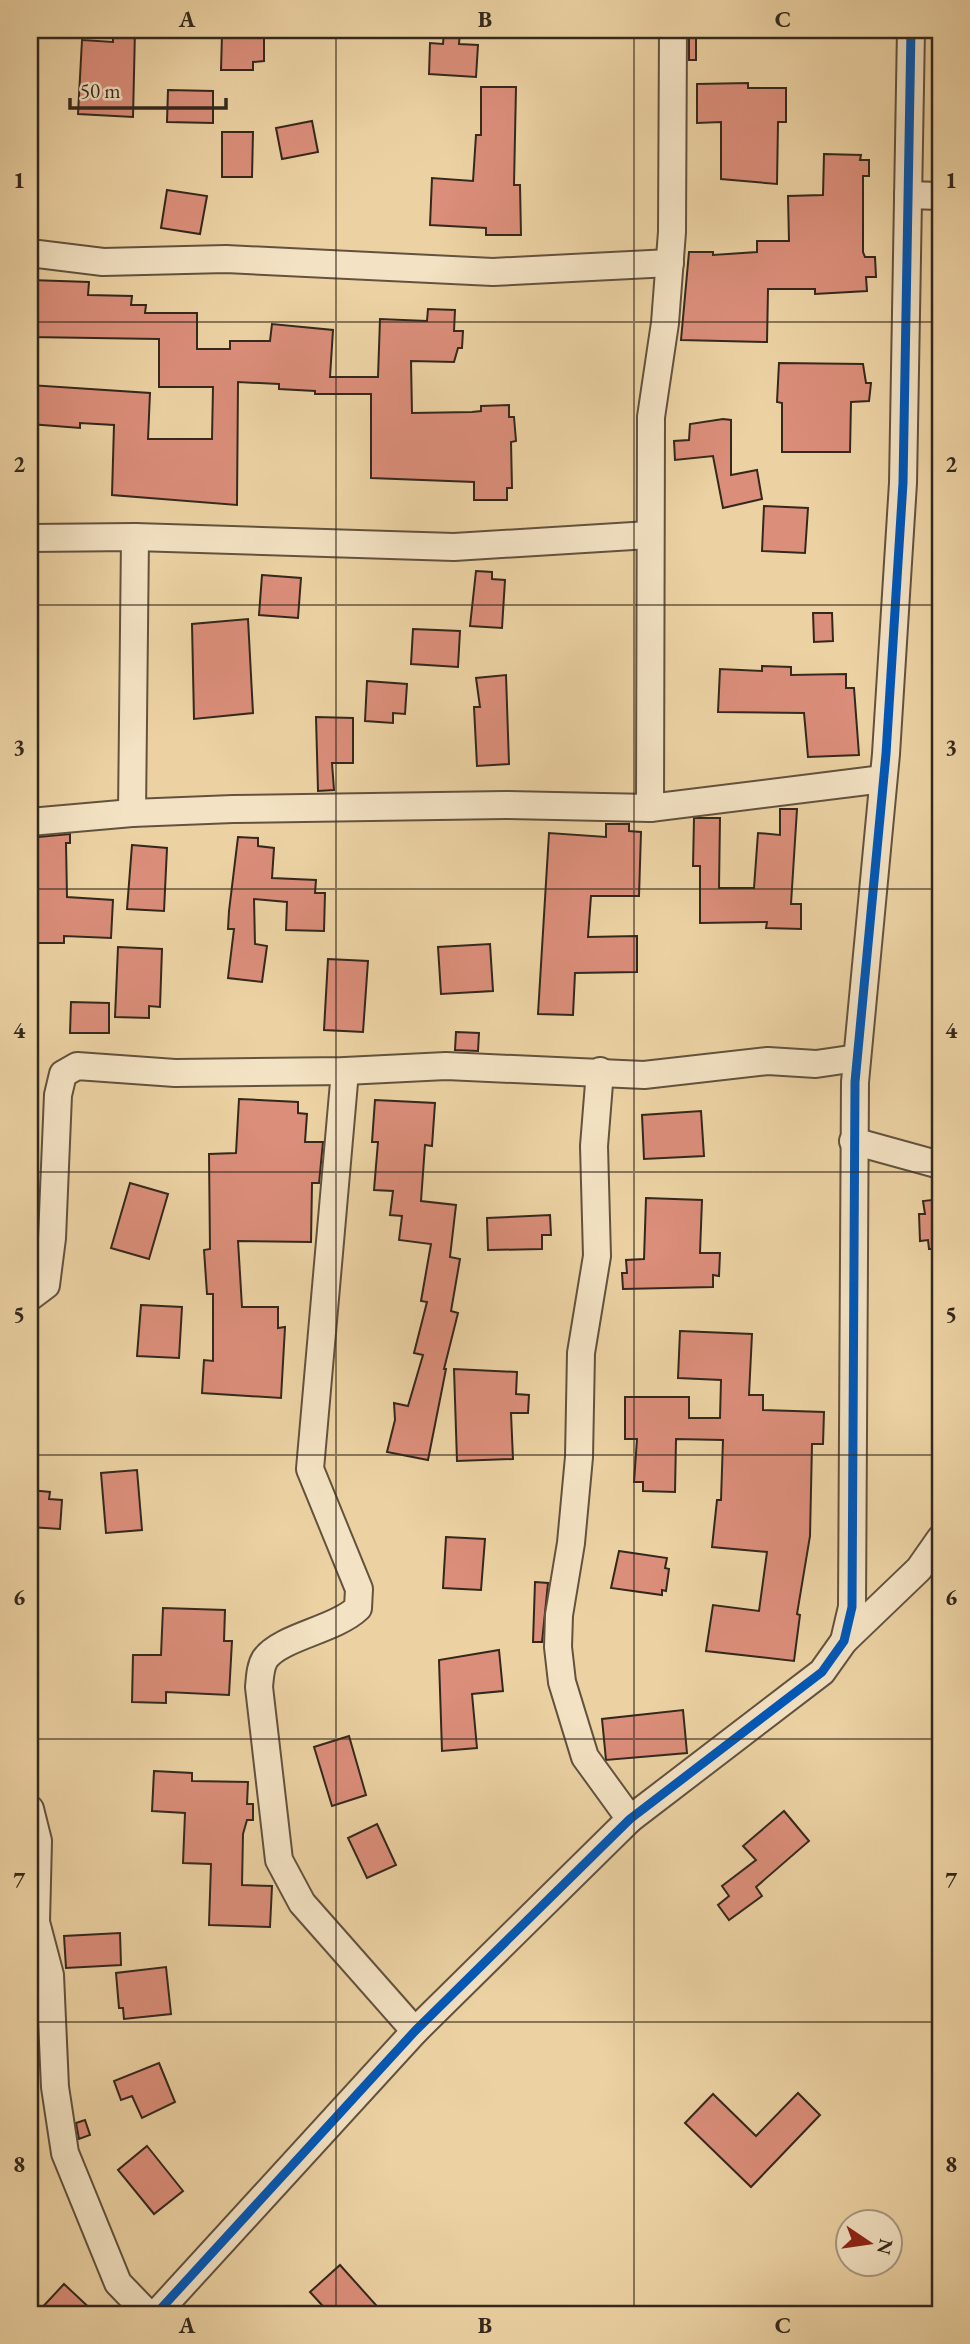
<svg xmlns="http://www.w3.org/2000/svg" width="970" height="2344" viewBox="0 0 970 2344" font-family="'EB Garamond',serif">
	<rect width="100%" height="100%" fill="#ecd2a3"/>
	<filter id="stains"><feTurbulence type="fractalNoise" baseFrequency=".00286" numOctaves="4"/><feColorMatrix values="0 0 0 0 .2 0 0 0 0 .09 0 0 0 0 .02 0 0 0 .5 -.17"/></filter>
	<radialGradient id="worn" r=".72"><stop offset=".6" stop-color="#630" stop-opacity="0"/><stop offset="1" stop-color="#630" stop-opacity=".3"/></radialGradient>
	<g fill="#db8e7a" stroke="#34281d" stroke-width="2">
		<path d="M113 30H135L133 117 78 114 82 40 113 42Z"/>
		<path d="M236 30H264V61L253 62V70H221L222 34 236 35Z"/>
		<rect x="689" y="30" width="7" height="30"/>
		<path d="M444 31 460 32 459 44 478 45 476 77 429 74 430 43 443 44Z"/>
		<path d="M748 83V88H786V122H778L777 184 721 179V122L697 123V84Z"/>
		<path d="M481 87H516L514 185H520L521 235H486V228L430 225 432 178 473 181 476 135H481Z"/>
		<path d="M168 90 213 91V123L167 122Z"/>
		<path d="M312 121 318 152 282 159 276 128Z"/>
		<path d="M222 132H253L252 177H222Z"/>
		<path d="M824 154 861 155 860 160H869V176H863V252L865 257H875L876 277H866L867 291 815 294V289H768L767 342 681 340 689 252H713V255L757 252V241H789L788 196 823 195Z"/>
		<path d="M167 190 207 196 200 234 161 228Z"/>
		<path d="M30 280 89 282 88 295 132 296 131 305H146L145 313H197V349H230V341H270L272 324 333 330 330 377H378L380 319 427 321 428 309 455 310 454 331H463L462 348H458L454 362 411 361 412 413 472 412 481 411V406L509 405V417H514L516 441 511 442 512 488H507V500H474V482L371 478V394H315V391L279 389V384L238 382 237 505 112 495 114 425 80 423V428L30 424V385L150 393 148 439H212L213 387H159V339L30 337Z"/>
		<path d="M779 363 863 364 866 383H871L869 401 851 402 850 452H782V403L777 402Z"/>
		<path d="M723 419 731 420V475L757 470 762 499 723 508 713 456 675 460 674 441 689 440 690 424Z"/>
		<path d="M764 506 808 508 805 553 762 551Z"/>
		<path d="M476 571 492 572V579L505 580 502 628 470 626Z"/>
		<path d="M262 575 301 578 298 618 259 615Z"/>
		<path d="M813 613H832L833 641 814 642Z"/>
		<path d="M248 619 253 713 194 719 192 624Z"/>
		<path d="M413 629 460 631 458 667 411 664Z"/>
		<path d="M762 666 791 667V675L846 674V688H854L859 755 808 757 804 713 718 712 720 669 762 671Z"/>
		<path d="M506 675 509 764 477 766 474 707H480L476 678Z"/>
		<path d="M367 681 407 684 405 714 393 713V723L365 721Z"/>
		<path d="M316 717 353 718V763H332L334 790 318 791Z"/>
		<path d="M780 809H797L791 904H801V929L766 928 767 922 700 923V866H693L694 818H720L719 888H754L758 833 780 835Z"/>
		<path d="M606 824H629V831L641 832 639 896H591L588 937 637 936V972L575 973 573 1015 538 1014 549 833 606 837Z"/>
		<path d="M70 834V843H66L67 897 113 900 111 938 64 936V943H30V853H38V837Z"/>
		<path d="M238 837 258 838V846L274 848 272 878 316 880 315 893H325L324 931 286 930 287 902 254 899 255 944 267 946 262 982 228 978 234 929H228L229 911Z"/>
		<path d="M132 845 167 848 164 911 127 909Z"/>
		<path d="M490 944 493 991 441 994 438 947Z"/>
		<path d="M118 947 162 949 160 1007 149 1006V1018L115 1017Z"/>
		<path d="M328 959 368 961 363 1032 324 1030Z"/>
		<path d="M71 1002 109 1003V1033H70Z"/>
		<path d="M456 1032 479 1033 478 1051 455 1050Z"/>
		<path d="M239 1099 298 1102V1113L307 1114 305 1142H323L319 1183H312L311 1242 238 1241 242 1307H278V1328L285 1327 281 1398 202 1393 204 1360 213 1361V1294H207L204 1250 210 1249 209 1154 236 1153Z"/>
		<path d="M375 1100 435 1103 432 1146 425 1145 421 1201 456 1205 450 1257 460 1259 451 1311 458 1313 444 1369H446L428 1460 387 1452 395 1420 394 1403 408 1406 423 1355 414 1353 427 1302 421 1301 431 1244 399 1240 402 1216 390 1215 393 1191 374 1190 378 1142H372Z"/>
		<path d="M701 1111 704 1156 644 1159 642 1115Z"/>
		<path d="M130 1183 168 1194 149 1259 111 1248Z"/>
		<path d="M646 1198 702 1200 700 1253H720L719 1276 713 1275V1287L623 1289 622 1273H627L626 1260 644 1259Z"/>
		<path d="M940 1199V1249H929L928 1240 920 1241 919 1214H925L923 1201Z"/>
		<path d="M550 1215 551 1235H542V1249L488 1250 487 1218Z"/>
		<path d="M141 1305 182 1307 179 1358 137 1356Z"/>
		<path d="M680 1331 752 1334 749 1395H763V1410L824 1412 823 1444H812L810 1536 797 1614 800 1615 794 1661 706 1651 713 1605 759 1611 767 1552 712 1547 717 1500H721L723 1440 676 1439 675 1492 643 1491V1482H634L637 1439H625V1397H689V1418H720L721 1380 678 1378Z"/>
		<path d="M454 1369 517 1372 516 1394 529 1395 528 1413H511L513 1459 457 1461Z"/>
		<path d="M137 1470 142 1530 106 1533 101 1473Z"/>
		<path d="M30 1490 50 1492 49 1499 62 1500 60 1529 30 1527Z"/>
		<path d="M446 1537 485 1539 481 1590 443 1588Z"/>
		<path d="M619 1551 667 1558 665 1568 669 1569 666 1591 662 1590V1595L611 1588Z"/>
		<path d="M535 1582 548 1583 542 1642H533Z"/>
		<path d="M163 1608 225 1610 224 1641H232L229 1695 166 1692V1703L132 1702 133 1655H161Z"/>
		<path d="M499 1650 503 1691 472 1694 477 1748 442 1751 439 1660Z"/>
		<path d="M683 1710 687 1753 606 1760 602 1719Z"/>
		<path d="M349 1736 366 1795 332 1806 314 1747Z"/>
		<path d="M154 1771 192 1773V1781L248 1782 247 1804H253V1820H247L243 1834 242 1885 272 1886 270 1927 209 1925 211 1864 183 1863 185 1813 152 1811Z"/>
		<path d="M784 1811 809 1841 756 1887 762 1896 729 1920 718 1905 729 1896 722 1886 756 1860 743 1846Z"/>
		<path d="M377 1824 396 1865 367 1878 348 1838Z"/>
		<path d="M120 1933 121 1965 66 1968 64 1936Z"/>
		<path d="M166 1967 171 2014 124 2019 123 2008H119L116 1973Z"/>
		<path d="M159 2063 175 2102 142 2118 132 2096 121 2100 114 2081Z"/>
		<path d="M798 2093 820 2115 751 2187 685 2123 713 2094 756 2136Z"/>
		<path d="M85 2120 90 2135 79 2139 76 2123Z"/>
		<path d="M147 2146 183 2191 154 2214 118 2170Z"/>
		<path d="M340 2265 384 2314H330L310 2292Z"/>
		<path d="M64 2284 96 2314H36Z"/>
	</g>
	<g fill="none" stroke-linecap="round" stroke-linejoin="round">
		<g stroke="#62523e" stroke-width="30">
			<g id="minor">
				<path d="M908 195 940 196"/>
				<path d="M30 253 103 262 226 259 493 272 670 263"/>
				<path d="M30 538 135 537 454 547 649 535"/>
				<path d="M650 808 651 417 665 323 672 232 673 30"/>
				<path d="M132 813 135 537"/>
				<path d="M30 822 132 813 233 809 505 805 650 808 883 779"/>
				<path d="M345 1071 310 1469 359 1589 358 1608C335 1630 280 1637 265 1659 260 1667 260 1678 259 1687L279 1860 302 1903 415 2031"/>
				<path d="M600 1071 594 1146 597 1256 581 1353 579 1457 571 1543 559 1615 558 1647 562 1682 585 1757 630 1819"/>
				<path d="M853 1141 940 1165"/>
				<path d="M30 1297 46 1285 52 1238 58 1095 63 1074 77 1066 175 1073 345 1071 446 1066 644 1075 768 1061 816 1064 857 1058"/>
				<path d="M844 1641 919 1569 940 1539"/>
				<path d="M30 1809 38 1841 36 1922 50 1975 55 2087 65 2153 118 2283 148 2314"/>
				<path d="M156 2314 415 2031 630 1819 822 1672 844 1641 852 1607 855 1082 886 754 903 483 911 30"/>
			</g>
		</g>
		<use href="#minor" stroke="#f3e2c3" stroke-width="26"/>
		<g stroke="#f3e2c3" stroke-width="13">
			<path id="cycleway" d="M156 2314 415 2031 630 1819 822 1672 844 1641 852 1607 855 1082 886 754 903 483 911 30"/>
		</g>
		<use href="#cycleway" stroke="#0057b8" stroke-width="9"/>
	</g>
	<path fill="none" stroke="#34281d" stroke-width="2" stroke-opacity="0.55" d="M336 30V2314M634 30V2314M30 322H940M30 605H940M30 889H940M30 1172H940M30 1455H940M30 1739H940M30 2022H940"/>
	<rect width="970" height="2344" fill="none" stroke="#ecd2a3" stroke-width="77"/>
	<g transform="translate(869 2243) rotate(103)"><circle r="33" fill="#f3e2c3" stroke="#a79881" stroke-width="2"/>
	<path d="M0-5L12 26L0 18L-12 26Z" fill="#8f2418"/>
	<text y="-10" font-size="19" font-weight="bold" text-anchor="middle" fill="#34281d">N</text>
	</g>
	<path d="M70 98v10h156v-10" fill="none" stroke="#34281d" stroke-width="3.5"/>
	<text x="80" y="98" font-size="21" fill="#34281d" stroke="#f3e2c3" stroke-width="5" paint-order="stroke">50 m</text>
	<rect x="38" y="38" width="894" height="2268" fill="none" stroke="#34281d" stroke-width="2.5"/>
	<g font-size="23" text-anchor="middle" font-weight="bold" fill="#34281d">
		<text x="187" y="27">A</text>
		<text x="485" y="27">B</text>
		<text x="783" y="27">C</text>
		<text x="19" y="188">1</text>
		<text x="951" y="188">1</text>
		<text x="19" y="472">2</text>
		<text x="951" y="472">2</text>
		<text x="19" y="755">3</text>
		<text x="951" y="755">3</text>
		<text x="19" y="1038">4</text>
		<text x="951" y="1038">4</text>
		<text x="19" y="1322">5</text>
		<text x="951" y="1322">5</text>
		<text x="19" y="1605">6</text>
		<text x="951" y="1605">6</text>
		<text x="19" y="1888">7</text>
		<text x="951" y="1888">7</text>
		<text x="19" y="2172">8</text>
		<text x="951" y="2172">8</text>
		<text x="187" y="2333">A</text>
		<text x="485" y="2333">B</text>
		<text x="783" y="2333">C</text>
	</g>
	<rect width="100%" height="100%" filter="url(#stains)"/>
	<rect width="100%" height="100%" fill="url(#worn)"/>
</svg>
